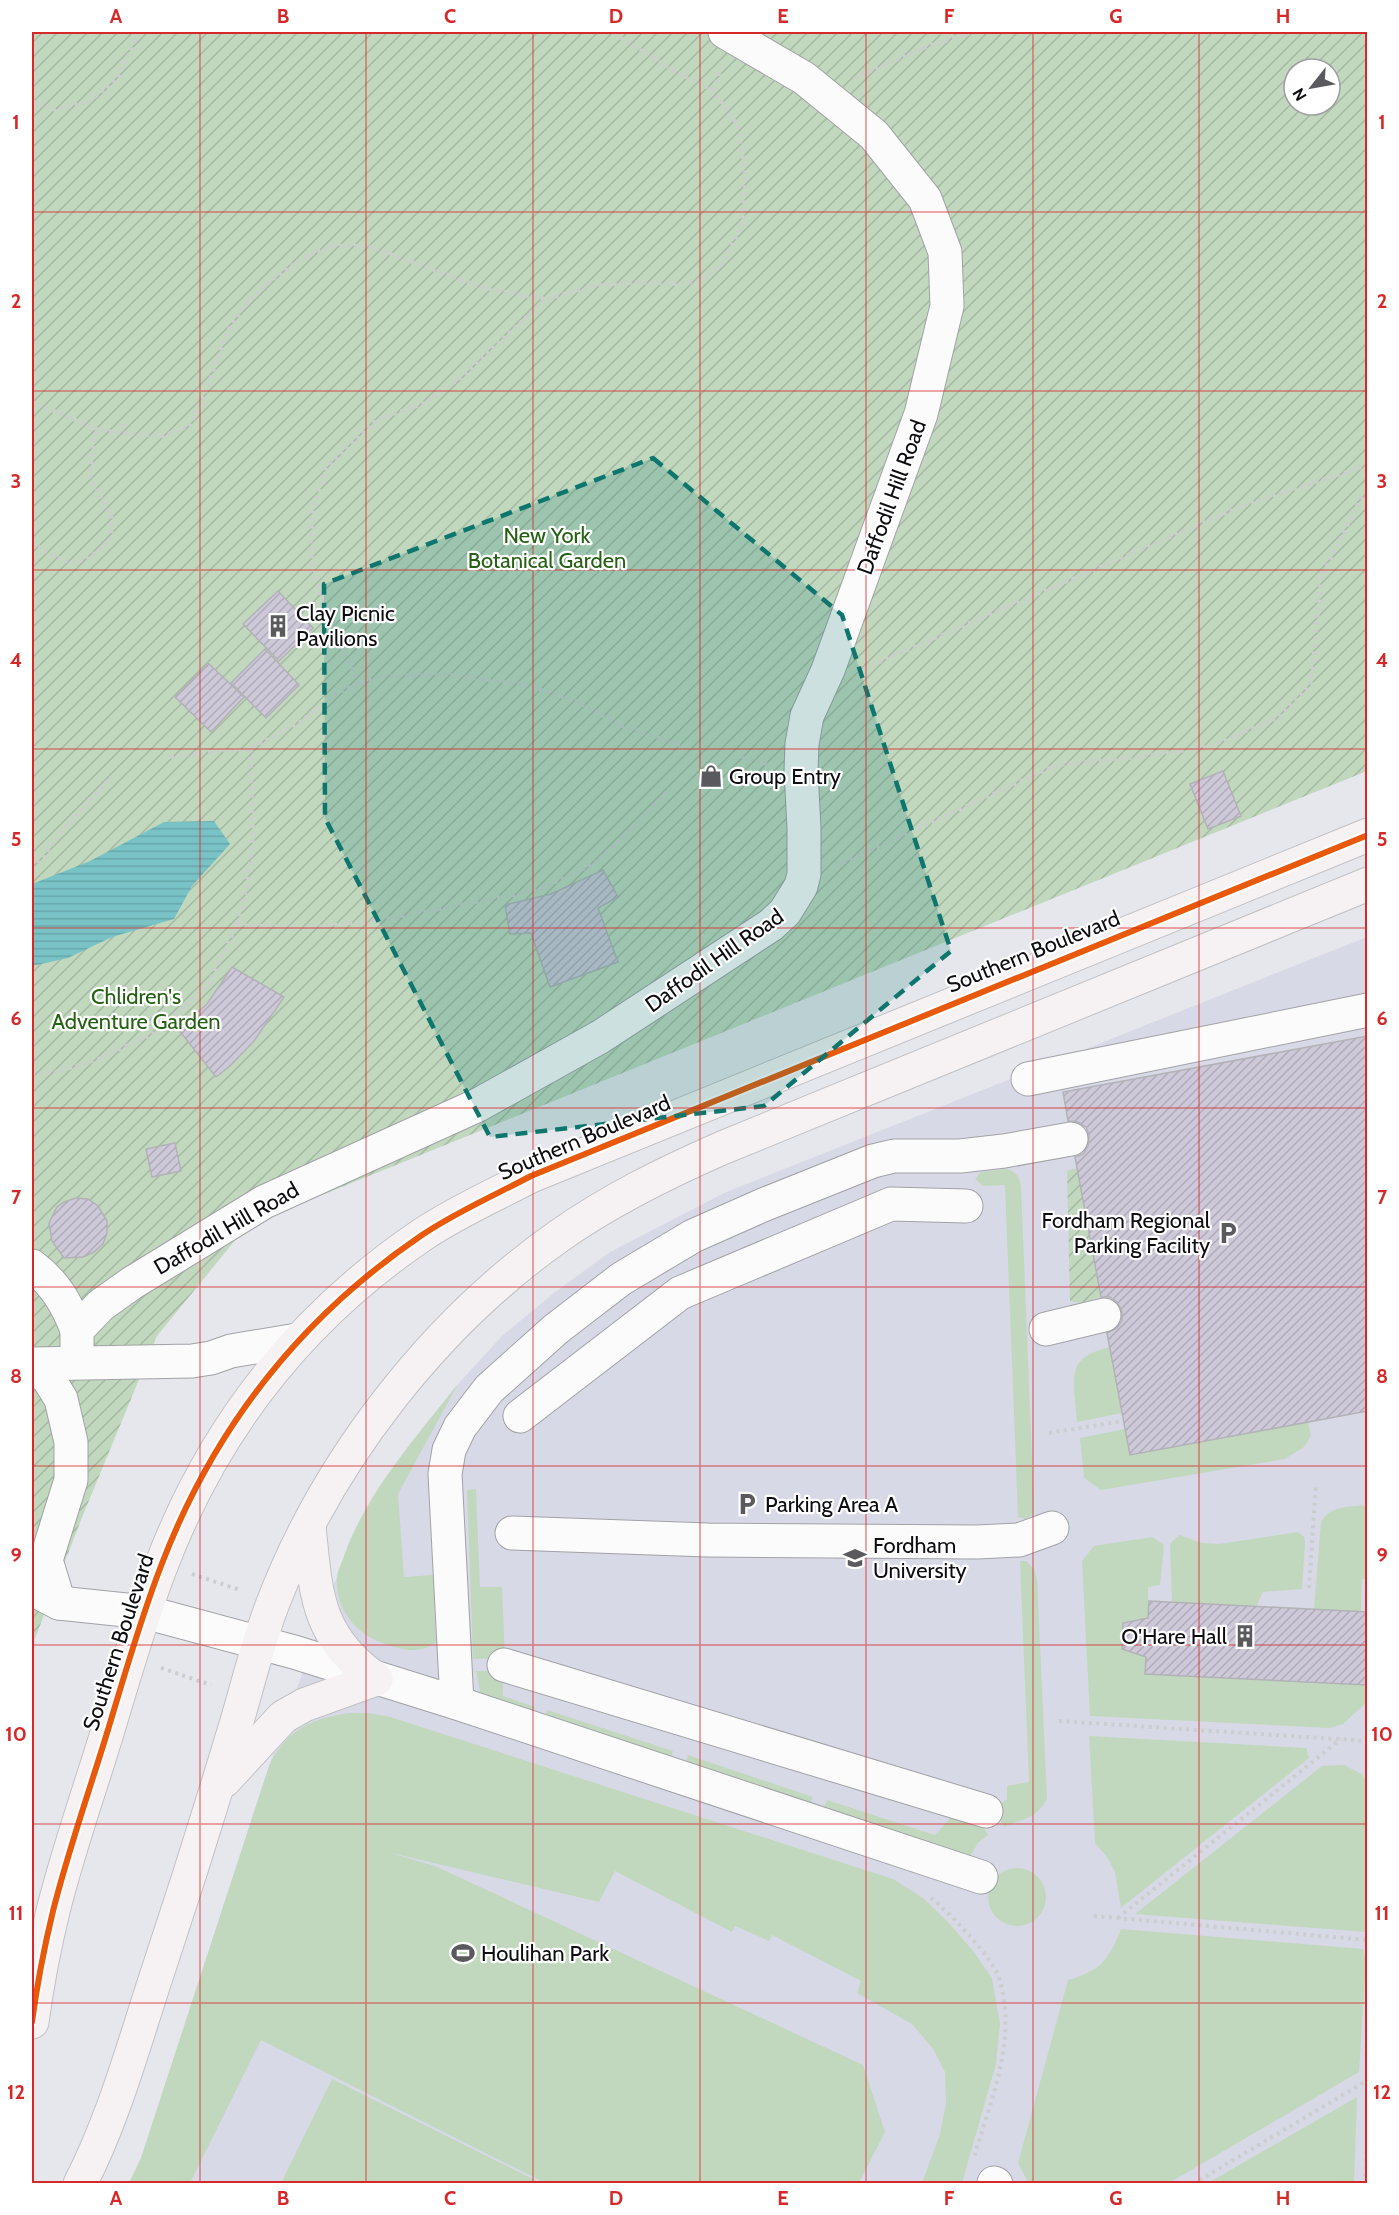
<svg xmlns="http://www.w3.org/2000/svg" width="1399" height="2215" viewBox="0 0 1399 2215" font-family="Cabin,sans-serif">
	<defs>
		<pattern id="garden-furrows" width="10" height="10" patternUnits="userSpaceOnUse" patternTransform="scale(1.5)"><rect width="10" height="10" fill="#c1d8be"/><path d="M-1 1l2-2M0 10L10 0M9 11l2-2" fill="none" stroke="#a5b8a2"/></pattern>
		<pattern id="water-rules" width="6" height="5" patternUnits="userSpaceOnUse" patternTransform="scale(1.5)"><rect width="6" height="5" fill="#79c3c7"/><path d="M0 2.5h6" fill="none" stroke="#67a6aa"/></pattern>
		<pattern id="building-hatch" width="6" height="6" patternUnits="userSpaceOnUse" patternTransform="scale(1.5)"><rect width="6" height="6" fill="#cdc9d9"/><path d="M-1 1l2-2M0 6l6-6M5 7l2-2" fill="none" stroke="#afabb9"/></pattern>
	</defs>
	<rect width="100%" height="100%" fill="#e6e7ed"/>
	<path fill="#d8d9e6" d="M1367 937V2183L129 2184 141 2158 269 1766 350 1540 381 1484 419 1433 458 1384 502 1336 554 1293 610 1252 724 1193Z"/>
	<g fill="#c1d8be">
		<path d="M1006 1169C1016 1171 1019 1177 1021 1186L1034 1507 1033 1514 1026 1519 1018 1517 1005 1185 983 1186 975 1179 981 1172Z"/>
		<path d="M1110 1347 1122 1413 1077 1422C1075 1381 1062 1358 1110 1347Z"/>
		<path d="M458 1384 398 1494 404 1577 433 1575 436 1642C419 1656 399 1649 380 1642 354 1632 335 1607 337 1578 337 1571 342 1563 344 1556 367 1492 416 1437 458 1384Z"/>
		<path d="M1308 1422 1311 1436 1304 1447 1285 1459 1101 1490 1084 1478 1080 1438 1125 1429 1130 1455Z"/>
		<path d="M476 1489 480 1587H502L505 1658 473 1659 467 1490Z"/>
		<path d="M1367 1505V1579H1362L1361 1612 1314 1609 1321 1522C1330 1505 1350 1507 1367 1505Z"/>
		<path d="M1298 1532 1304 1537 1305 1542 1302 1589 1263 1592 1256 1607 1172 1602 1170 1544 1179 1535 1202 1543 1219 1544Z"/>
		<path d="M1152 1537 1164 1545 1160 1585 1148 1587V1618L1123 1623 1122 1649 1146 1657 1145 1674 1367 1685V1702L1343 1724 1330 1728 1090 1716 1082 1561 1094 1546Z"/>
		<path d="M1020 1561H1026L1034 1569 1037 1579 1047 1799C1034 1821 1025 1817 1004 1827L993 1807 1007 1800V1786L1029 1782Z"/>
		<path d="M476 1671H503V1696L535 1707 530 1718 482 1701Z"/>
		<path d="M547 1710 673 1751 669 1764 543 1723Z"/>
		<path d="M349 1713H368L387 1716 893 1879 923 1898 949 1923 973 1951 992 1978 1000 2024 996 2064 962 2183H922L940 2134 946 2103 945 2072 933 2049 912 2024 857 1993 861 1981 772 1935 769 1941 735 1926 732 1932 615 1871 599 1902 387 1852 435 1866 863 2065 885 2132 859 2183H545L261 2040 190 2183H129L141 2158 269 1766C287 1729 310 1719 349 1713Z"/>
		<path d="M1089 1736 1306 1748 1309 1758 1121 1908 1115 1872 1107 1857 1095 1843Z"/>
		<path d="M688 1755 813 1797 808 1809 684 1766Z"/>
		<path d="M1344 1765 1362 1774 1367 1782 1366 1932 1135 1914 1322 1766Z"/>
		<path d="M827 1800 935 1835 953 1815 977 1816 988 1835 978 1843 969 1858 822 1813Z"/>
		<circle cx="1017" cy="1897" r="29"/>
		<path d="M1121 1929 1363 1949 1366 1960 1359 2072 1169 2183 1043 2184 1028 2182 1018 2163 1068 1980C1101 1970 1108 1961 1121 1929Z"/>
		<path d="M332 2079 541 2183H281Z"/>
		<path d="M1357 2097 1354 2181 1345 2184 1208 2183Z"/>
	</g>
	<g fill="url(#garden-furrows)" fill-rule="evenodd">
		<path d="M32 32H1367V771L280 1212 237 1238 157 1336 83 1515 32 1646ZM1294 69H1330V105H1294Z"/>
		<path d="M1077 1168 1101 1297 1080 1303 1070 1301 1067 1171Z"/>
	</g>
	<path fill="url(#water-rules)" d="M214 821 230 844 192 886 174 919 112 937 68 958 32 966V884L90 861 164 822Z"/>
	<g fill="url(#building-hatch)" stroke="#b2b2b7" stroke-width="1.5">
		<path d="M278 591 313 628 279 661 243 624Z"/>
		<path d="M265 649 299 685 266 718 231 683Z"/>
		<path d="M208 663 244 697 211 732 175 697Z"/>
		<path d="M1223 771 1241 816 1208 829 1190 784Z"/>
		<path d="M603 870 618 897 598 908 618 962 550 987 531 933 510 934 505 905 551 894Z"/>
		<path d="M232 967 284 997 254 1041 230 1066 216 1077 178 1029 207 1004Z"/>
		<path d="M1368 1036V1411L1130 1455 1107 1333 1117 1328 1122 1320V1311L1117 1302 1110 1297H1101L1075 1157 1083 1154 1088 1146 1089 1135 1086 1127 1078 1122 1068 1121 1063 1092Z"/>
		<path d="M175 1143 181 1171 152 1177 146 1149Z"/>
		<path d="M76 1198 88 1199 98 1206 107 1221V1233L103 1244 94 1252 83 1257 64 1258 52 1241 49 1223 57 1207 64 1202Z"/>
		<path d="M1149 1601 1368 1612V1685L1145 1674 1146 1657 1122 1649 1123 1623 1148 1618Z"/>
	</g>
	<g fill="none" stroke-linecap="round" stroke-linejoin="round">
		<g stroke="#a1a2a6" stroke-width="35">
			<g id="minor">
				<path d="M1028 1079 1368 1010"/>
				<path d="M32 1266C55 1283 67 1304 77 1330"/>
				<path d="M1046 1329 1104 1315"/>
				<path d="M77 1362V1330L101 1305 132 1283 264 1202 478 1105 600 1037 771 925 785 912 801 886 804 874V828L801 771 802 744 807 716 828 670 921 414 947 306 945 252 925 199 874 135 804 78 725 32"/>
				<path d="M32 1364 192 1361 211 1358 231 1351 297 1340"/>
				<path d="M32 1366 48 1378 61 1399 71 1442V1480L46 1560 59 1603"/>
				<path d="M520 1416 680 1293 891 1204 966 1206"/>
				<path d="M512 1533 708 1540 977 1542 1019 1540 1052 1528"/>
				<path d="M32 1589 59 1603 145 1612 294 1652 457 1703 981 1877"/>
				<path d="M504 1665 986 1811"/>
				<path d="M457 1703 445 1474 449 1450 460 1427 489 1389 556 1329 621 1279 693 1236 763 1205 873 1161 894 1156H960L1004 1151 1071 1139"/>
				<path d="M994 2183 996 2184"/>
			</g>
		</g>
		<g stroke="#c1c1c4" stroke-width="35">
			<g id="major">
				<path d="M309 1526C316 1594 316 1636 376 1679"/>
				<path d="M224 1781 283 1717 304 1705 376 1679"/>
				<path d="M32 2022C37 1985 44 1948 53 1911 68 1851 89 1792 107 1733 124 1677 140 1620 161 1566 213 1429 301 1317 422 1235 456 1212 495 1195 531 1176L1368 835"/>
				<path d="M80 2184C115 2116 135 2040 159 1968 185 1890 210 1811 234 1731 247 1689 257 1644 273 1603 328 1460 434 1324 559 1236 610 1200 665 1173 722 1148L1368 884"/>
			</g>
		</g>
		<g stroke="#cccdce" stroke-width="4" stroke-dasharray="3 4.5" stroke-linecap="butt">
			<path d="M938 32 954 37"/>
			<path d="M855 78 928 46 974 32"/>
			<path d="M713 90 722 68"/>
			<path d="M32 101 55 110 90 101 118 77 137 36 141 32"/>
			<path d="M32 402 97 429 118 433 162 436 190 426 204 396 227 332 245 304 273 279 301 259 332 246H368L487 289 546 299 594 286 637 282 676 284 700 281 723 263 742 225 746 177 737 124 713 90 674 71 611 32"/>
			<path d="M118 433 125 419"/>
			<path d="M32 542C68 567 78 571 111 539L112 518 89 475 97 429"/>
			<path d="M865 668 1240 507 1368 465"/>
			<path d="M359 684 320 595 310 549 313 511 326 468 376 420 425 403 463 376 546 299"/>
			<path d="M171 757 216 751 250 749 300 722 338 692 382 676 452 675 526 685 576 701 620 725 680 745"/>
			<path d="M742 758 768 764"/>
			<path d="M836 866 1056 765 1129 758 1208 747 1277 718 1311 684 1321 578 1361 498 1368 489"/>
			<path d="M32 868 37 864 66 827 111 777"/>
			<path d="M237 925 308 928 379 920 535 891 594 864 639 822 670 788"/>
			<path d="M32 1074 56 1072 96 1060 154 1033 207 986 237 925 248 880 253 835 250 749"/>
			<path d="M1049 1433 1123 1421"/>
			<path d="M192 1574 240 1590"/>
			<path d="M1309 1588 1316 1483"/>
			<path d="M161 1668 211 1685"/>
			<path d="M1059 1721 1368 1741"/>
			<path d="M931 1898C949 1912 992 1957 999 1978 1018 2038 991 2100 974 2157"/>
			<path d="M1094 1916 1368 1940"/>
			<path d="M1118 1918 1341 1739"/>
			<path d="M1193 2184 1368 2080"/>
			<path d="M1365 2184 1368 2125"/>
		</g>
		<use href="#minor" stroke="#fbfbfc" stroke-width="33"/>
		<use href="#major" stroke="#f6f2f4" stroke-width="33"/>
		<g stroke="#fff" stroke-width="10">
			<path id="cycleway" d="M32 2022C37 1985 44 1948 53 1911 68 1851 89 1792 107 1733 124 1677 140 1620 161 1566 213 1429 301 1317 422 1235 456 1212 495 1195 531 1176L1368 835"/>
		</g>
		<use href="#cycleway" stroke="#e8590c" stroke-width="6"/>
	</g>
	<path fill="#0f766e" fill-opacity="0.2" stroke="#0f766e" stroke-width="4.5" stroke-dasharray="12 8" stroke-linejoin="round" d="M653 458 842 615 951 951 764 1106 490 1137 325 818 324 584Z"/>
	<path fill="none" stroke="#d62828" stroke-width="1.5" stroke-opacity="0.55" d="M200 32V2184M366 32V2184M533 32V2184M700 32V2184M866 32V2184M1033 32V2184M1199 32V2184M32 212H1368M32 391H1368M32 570H1368M32 749H1368M32 928H1368M32 1108H1368M32 1287H1368M32 1466H1368M32 1645H1368M32 1824H1368M32 2003H1368"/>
	<defs>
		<g id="building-bare" transform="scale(1.8)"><path d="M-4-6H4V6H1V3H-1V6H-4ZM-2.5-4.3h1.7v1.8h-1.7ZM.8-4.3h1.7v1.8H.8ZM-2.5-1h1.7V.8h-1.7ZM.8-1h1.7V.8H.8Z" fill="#59595e" stroke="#fff" stroke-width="2.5" paint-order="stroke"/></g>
		<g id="shop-bare" transform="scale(1.8)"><path d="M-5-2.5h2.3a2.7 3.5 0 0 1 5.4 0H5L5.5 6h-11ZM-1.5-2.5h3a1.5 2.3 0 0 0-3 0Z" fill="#59595e" stroke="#fff" stroke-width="2.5" paint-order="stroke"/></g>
		<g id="parking-bare" transform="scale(1.8)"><path d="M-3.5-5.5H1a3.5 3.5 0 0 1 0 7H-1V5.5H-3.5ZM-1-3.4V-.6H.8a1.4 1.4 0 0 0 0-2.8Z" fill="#59595e" stroke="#fff" stroke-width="2.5" paint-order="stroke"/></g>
		<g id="university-bare" transform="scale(1.8)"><path d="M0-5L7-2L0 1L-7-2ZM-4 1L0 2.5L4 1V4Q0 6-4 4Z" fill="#59595e" stroke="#fff" stroke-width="2.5" paint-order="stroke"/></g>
		<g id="stadium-bare" transform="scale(1.8)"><path d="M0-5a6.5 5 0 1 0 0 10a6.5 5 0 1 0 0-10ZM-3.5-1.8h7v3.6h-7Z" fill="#59595e" stroke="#fff" stroke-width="2.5" paint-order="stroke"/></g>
	</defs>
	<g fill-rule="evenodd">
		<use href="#building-bare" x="278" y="626"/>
		<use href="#shop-bare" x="711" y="776"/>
		<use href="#parking-bare" x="1228" y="1233"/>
		<use href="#parking-bare" x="747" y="1504"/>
		<use href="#university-bare" x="855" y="1558"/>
		<use href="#building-bare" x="1245" y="1636"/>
		<use href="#stadium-bare" x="463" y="1953"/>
	</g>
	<g text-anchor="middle" stroke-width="4.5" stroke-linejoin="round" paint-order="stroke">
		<g font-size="22" fill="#0d0d11" stroke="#fff">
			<text transform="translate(891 497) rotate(-70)" y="8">Daffodil Hill Road</text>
			<text transform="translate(1033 951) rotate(-22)" y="8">Southern Boulevard</text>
			<text transform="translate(714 960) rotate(-35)" y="8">Daffodil Hill Road</text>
			<text transform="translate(584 1137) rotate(-23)" y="8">Southern Boulevard</text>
			<text transform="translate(226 1228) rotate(-30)" y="8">Daffodil Hill Road</text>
			<text transform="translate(118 1642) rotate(-72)" y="8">Southern Boulevard</text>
		</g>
		<g font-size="22" fill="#256113" stroke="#fff">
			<text x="547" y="543">New York<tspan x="547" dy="25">Botanical Garden</tspan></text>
			<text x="136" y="1004">Chlidren's<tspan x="136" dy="25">Adventure Garden</tspan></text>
		</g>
		<g font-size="22" fill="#0d0d11" stroke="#fff" text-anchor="start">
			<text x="296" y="621">Clay Picnic<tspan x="296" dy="25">Pavilions</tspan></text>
			<text x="729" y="784">Group Entry</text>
			<text x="1210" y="1228" text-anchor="end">Fordham Regional<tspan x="1210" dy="25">Parking Facility</tspan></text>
			<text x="765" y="1512">Parking Area A</text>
			<text x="873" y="1553">Fordham<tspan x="873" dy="25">University</tspan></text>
			<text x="1227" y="1644" text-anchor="end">O'Hare Hall</text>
			<text x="481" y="1961">Houlihan Park</text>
		</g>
	</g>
	<rect width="1399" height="2215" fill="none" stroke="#ffffff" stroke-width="66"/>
	<g transform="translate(1312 87) rotate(239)"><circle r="28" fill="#ffffff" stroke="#9e9ea0" stroke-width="1.5"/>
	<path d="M0-4.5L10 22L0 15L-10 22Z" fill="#59595e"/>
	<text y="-9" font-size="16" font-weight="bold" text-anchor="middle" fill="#0d0d11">N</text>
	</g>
	<rect x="33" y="33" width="1333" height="2149" fill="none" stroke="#d62828" stroke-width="2"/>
	<g font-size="20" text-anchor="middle" font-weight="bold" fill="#d62828">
		<text x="116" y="23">A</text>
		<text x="283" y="23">B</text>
		<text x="450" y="23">C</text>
		<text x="616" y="23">D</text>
		<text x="783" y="23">E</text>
		<text x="949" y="23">F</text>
		<text x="1116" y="23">G</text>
		<text x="1283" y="23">H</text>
		<text x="16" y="129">1</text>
		<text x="1382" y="129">1</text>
		<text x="16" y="308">2</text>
		<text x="1382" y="308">2</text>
		<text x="16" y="488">3</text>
		<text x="1382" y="488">3</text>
		<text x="16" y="667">4</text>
		<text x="1382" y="667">4</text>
		<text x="16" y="846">5</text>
		<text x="1382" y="846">5</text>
		<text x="16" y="1025">6</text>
		<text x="1382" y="1025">6</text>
		<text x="16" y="1204">7</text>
		<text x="1382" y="1204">7</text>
		<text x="16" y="1383">8</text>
		<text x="1382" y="1383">8</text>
		<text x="16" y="1562">9</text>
		<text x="1382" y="1562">9</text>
		<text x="16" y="1741">10</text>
		<text x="1382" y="1741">10</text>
		<text x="16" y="1920">11</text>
		<text x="1382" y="1920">11</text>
		<text x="16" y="2099">12</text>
		<text x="1382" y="2099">12</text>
		<text x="116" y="2205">A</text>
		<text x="283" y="2205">B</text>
		<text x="450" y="2205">C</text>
		<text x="616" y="2205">D</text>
		<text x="783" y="2205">E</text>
		<text x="949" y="2205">F</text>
		<text x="1116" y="2205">G</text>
		<text x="1283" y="2205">H</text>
	</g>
</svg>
